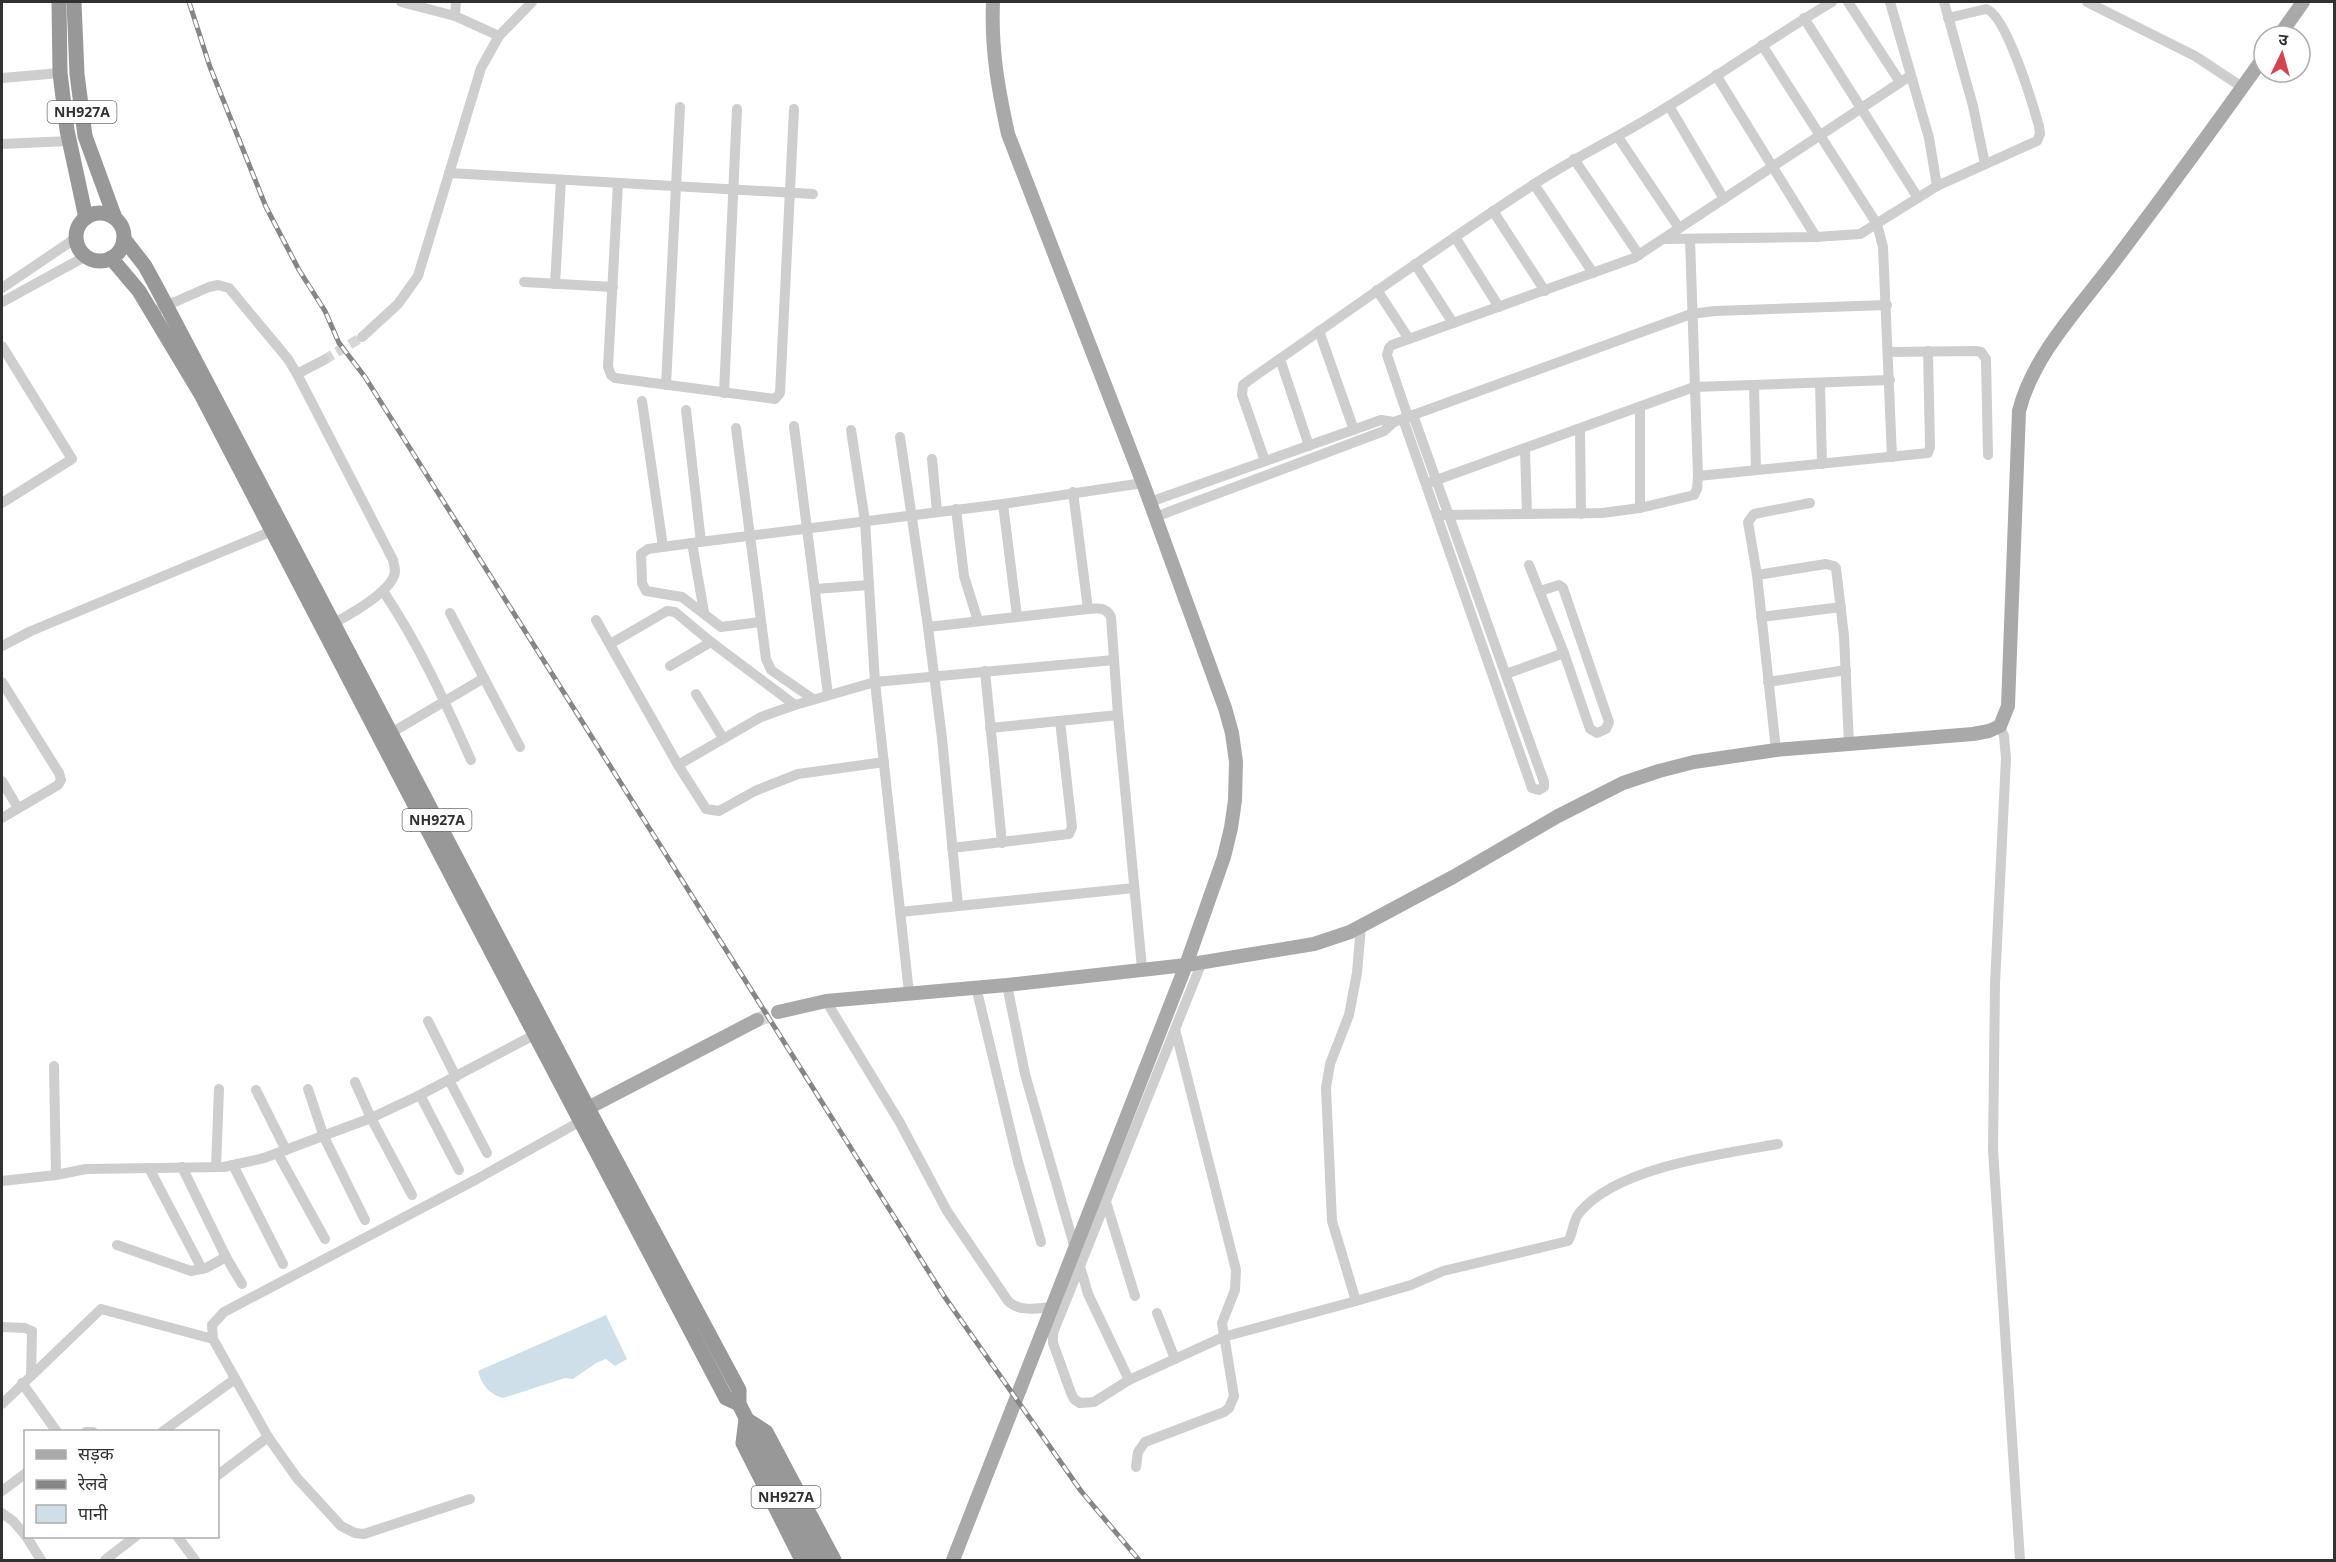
<svg xmlns="http://www.w3.org/2000/svg" width="2336" height="1562" viewBox="0 0 2336 1562" font-family="'Open Sans','Noto Sans Devanagari',sans-serif">
	<rect width="100%" height="100%" fill="#fff"/>
	<path fill="#cfdfea" d="M606 1315 627 1359 615 1366 606 1359 596 1363 573 1379 565 1378 503 1398C489 1394 481 1384 478 1371Z"/>
	<g fill="none" stroke-linecap="round" stroke-linejoin="round">
		<path stroke="#d6d6d6" stroke-width="10" stroke-dasharray="10 5" stroke-linecap="butt" d="M324 360 362 337"/>
		<path stroke="#d6d6d6" stroke-width="14" stroke-dasharray="14 7" stroke-linecap="butt" d="M757 1020 778 1012"/>
		<g stroke="#cecece" stroke-width="10">
			<path d="M401 2 455 16 499 36"/>
			<path d="M1848 2 1900 82"/>
			<path d="M1890 2 1929 138 1937 186"/>
			<path d="M1944 2 1973 106 1985 164"/>
			<path d="M2087 2 2195 56 2242 87"/>
			<path d="M455 16 456 2"/>
			<path d="M1804 18 1918 198"/>
			<path d="M1762 45 1877 224 1883 247 1892 457"/>
			<path d="M1716 75 1816 237"/>
			<path d="M2 78 60 73"/>
			<path d="M1669 106 1724 199"/>
			<path d="M1618 137 1679 228"/>
			<path d="M2 144 69 141"/>
			<path d="M1574 159 1639 255"/>
			<path d="M449 173 813 194"/>
			<path d="M618 183 608 367 611 375 615 378 775 399 780 393 794 109"/>
			<path d="M1534 184 1593 273"/>
			<path d="M1493 211 1545 291"/>
			<path d="M1455 237 1499 307"/>
			<path d="M1664 239 1816 237 1860 234 1937 186 2037 141 2040 134 2039 126C2033 105 2006 14 1986 9L1948 18"/>
			<path d="M1415 264 1453 323"/>
			<path d="M524 282 613 287"/>
			<path d="M555 284 561 180"/>
			<path d="M2 288 76 238"/>
			<path d="M1377 290 1409 339"/>
			<path d="M2 302 86 256"/>
			<path d="M152 312 209 287 218 285 229 288 288 359 297 374 393 560C394 566 397 572 393 578 384 596 346 617 328 626"/>
			<path d="M1319 331 1354 430"/>
			<path d="M362 337 398 304 418 276 481 68 499 36 532 2"/>
			<path d="M2 346 72 459 2 503"/>
			<path d="M1889 352 1976 351 1981 352 1986 359 1988 455"/>
			<path d="M1280 359 1309 446"/>
			<path d="M297 374 324 360"/>
			<path d="M1820 383 1822 464"/>
			<path d="M666 385 680 107"/>
			<path d="M1754 385 1756 470"/>
			<path d="M724 393 737 109"/>
			<path d="M642 401 663 547"/>
			<path d="M686 410 701 542"/>
			<path d="M1408 417 1387 355 1389 348 1392 345 1634 258 1910 76"/>
			<path d="M1403 419 1532 788 1539 790 1544 787V782L1413 415"/>
			<path d="M794 426 828 695"/>
			<path d="M736 428 766 659 771 670 813 699"/>
			<path d="M1580 429 1581 514"/>
			<path d="M851 430 865 521 875 682 909 993"/>
			<path d="M900 437 928 627 942 738 958 906"/>
			<path d="M1525 449 1527 513"/>
			<path d="M932 459 937 512"/>
			<path d="M1265 461 1242 395 1243 385 1248 381C1343 315 1436 248 1533 185 1577 156 1623 135 1667 107 1723 73 1776 35 1832 2"/>
			<path d="M1698 476 1928 453 1930 447 1928 351"/>
			<path d="M1431 482 1694 387 1890 380"/>
			<path d="M1073 492 1088 609"/>
			<path d="M1150 502 1381 420 1394 422"/>
			<path d="M1003 504 1017 616"/>
			<path d="M1640 508V407"/>
			<path d="M956 509 964 576 978 621"/>
			<path d="M1442 515 1602 513 1640 508 1694 495 1697 489 1698 476 1690 239"/>
			<path d="M1155 517 1384 431 1394 422 1691 314 1715 311 1887 305"/>
			<path d="M692 543 704 612"/>
			<path d="M1529 565 1564 653 1590 729 1597 733 1606 729 1609 722 1563 588 1559 585 1540 591"/>
			<path d="M1757 575 1826 564 1834 566 1836 568 1844 636 1849 744"/>
			<path d="M815 589 869 585"/>
			<path d="M383 591C419 644 445 702 471 760"/>
			<path d="M450 613 520 747"/>
			<path d="M1761 617 1841 607"/>
			<path d="M596 620 678 765 706 809 719 811 755 791 798 774 884 762"/>
			<path d="M760 622 721 627 682 597 646 591 642 583 641 554 648 549 692 543 1003 504 1143 483"/>
			<path d="M928 627 1088 609C1098 608 1106 607 1111 617L1118 715 1142 968"/>
			<path d="M610 644 667 611 675 612 711 642 795 705"/>
			<path d="M2 646 31 631 272 531"/>
			<path d="M670 666 711 642"/>
			<path d="M985 671 1002 843"/>
			<path d="M1506 674 1564 653"/>
			<path d="M2 682 59 773 61 780 58 785 2 818"/>
			<path d="M1768 682 1846 670"/>
			<path d="M696 694 723 738"/>
			<path d="M2000 726 2004 736 2006 758 1995 984 1993 1150 2020 1560"/>
			<path d="M990 728 1118 715"/>
			<path d="M391 733 484 678"/>
			<path d="M1776 750 1757 575 1748 522 1754 514 1810 503"/>
			<path d="M678 765 761 717 795 705 875 682 1114 660"/>
			<path d="M2 781 18 808"/>
			<path d="M952 848 1069 834 1072 827 1060 721"/>
			<path d="M900 912 1134 888"/>
			<path d="M1202 962 1053 1333V1343L1071 1393 1074 1399 1080 1403 1094 1402 1129 1380 1223 1337 1356 1301 1411 1285 1443 1271 1568 1241C1574 1232 1572 1221 1580 1212 1618 1167 1721 1154 1778 1144"/>
			<path d="M1007 985 1025 1074 1088 1294 1129 1380"/>
			<path d="M976 987 1018 1162 1041 1242"/>
			<path d="M826 1001 899 1121 947 1211 1008 1301C1021 1314 1043 1307 1059 1306"/>
			<path d="M428 1021 456 1077"/>
			<path d="M54 1066 56 1175"/>
			<path d="M449 1080 487 1153"/>
			<path d="M355 1082 371 1118 412 1195"/>
			<path d="M308 1089 324 1137 365 1220"/>
			<path d="M256 1090 286 1150"/>
			<path d="M420 1095 459 1170"/>
			<path d="M278 1154 325 1239"/>
			<path d="M233 1165 283 1264"/>
			<path d="M182 1167 226 1257 242 1284"/>
			<path d="M216 1167 219 1089"/>
			<path d="M149 1168 202 1269"/>
			<path d="M2 1181 56 1175 86 1169 224 1167 264 1158 371 1118 420 1095 536 1034"/>
			<path d="M1106 1202 1135 1296"/>
			<path d="M117 1245 191 1271 206 1268 226 1257"/>
			<path d="M1356 1301 1332 1221 1326 1088 1330 1064 1349 1015 1357 973 1361 926"/>
			<path d="M1157 1313 1175 1359"/>
			<path d="M2 1327 25 1328 32 1331 31 1375"/>
			<path d="M22 1383 57 1432"/>
			<path d="M2 1404 101 1309 213 1339"/>
			<path d="M86 1432H93"/>
			<path d="M162 1432 235 1379"/>
			<path d="M1136 1467 1138 1452 1145 1442 1224 1412 1229 1408 1234 1396 1222 1323 1235 1290 1236 1270 1175 1029"/>
			<path d="M218 1475 268 1437"/>
			<path d="M2 1491 26 1473"/>
			<path d="M470 1499 364 1534 355 1533 341 1526 297 1478 268 1437 213 1339 212 1325 224 1312 477 1179 581 1121"/>
			<path d="M2 1513 13 1521 26 1536"/>
			<path d="M26 1536 41 1560"/>
			<path d="M177 1536 195 1560"/>
			<path d="M105 1560 136 1536"/>
		</g>
		<g stroke="#a9a9a9" stroke-width="14">
			<path d="M2279 36 2303 2"/>
			<path d="M778 1012 826 1001 1007 985 1186 965 1314 944 1350 932 1453 877 1558 816 1623 783 1659 771 1694 762 1776 750 1973 734 1989 731 2000 726 2008 706 2019 411C2034 352 2084 303 2119 255 2168 190 2217 123 2264 57"/>
			<path d="M588 1108 757 1020"/>
			<path d="M953 1560 1186 965 1224 857 1231 828 1235 800 1236 762 1232 733 1225 708 1143 483 1008 134C998 88 991 49 993 2"/>
		</g>
		<g stroke="#989898" stroke-width="15">
			<path d="M59 2 60 73 67 130 86 218"/>
			<path d="M74 2 77 74 85 136 115 218"/>
			<circle cx="100" cy="237" r="24"/>
			<path d="M124 239 145 266 157 288 591 1114 739 1390V1404L818 1560"/>
			<path d="M111 258 139 291 202 396 457 886 726 1398 739 1404"/>
			<path d="M802 1560 743 1443 746 1419 766 1432 834 1560"/>
		</g>
		<g stroke="#868686" stroke-width="5">
			<path id="rail" d="M189 2 210 67 266 207 299 270 325 311 339 343 365 377 944 1296 1081 1491 1139 1560"/>
		</g>
		<use href="#rail" stroke="#fff" stroke-width="3" stroke-dasharray="9" stroke-linecap="butt"/>
	</g>
	<g text-anchor="middle" stroke-width="6" stroke-linejoin="round" paint-order="stroke">
		<g fill="#fff" stroke="#6f6f6f" stroke-width="1.5">
			<rect x="47.5" y="101" width="69" height="22" rx="4.5"/>
			<rect x="402.5" y="809" width="69" height="22" rx="4.5"/>
			<rect x="751.5" y="1486" width="69" height="22" rx="4.5"/>
		</g>
		<g font-size="14" font-weight="bold" fill="#313131">
			<text x="82" y="117">NH927A</text>
			<text x="437" y="825">NH927A</text>
			<text x="786" y="1502">NH927A</text>
		</g>
	</g>
	<rect width="2336" height="1562" fill="none" stroke="#313131" stroke-width="6"/>
	<rect x="24" y="1430" width="195" height="108" fill="#ffffff" stroke="#adadad" stroke-width="1.5"/>
	<rect x="36" y="1450" width="30" height="9" fill="#a9a9a9" stroke="#adadad" stroke-width="1.5"/>
	<text x="78" y="1460" font-size="18" fill="#313131">सड़क</text>
	<rect x="36" y="1480" width="30" height="9" fill="#868686" stroke="#adadad" stroke-width="1.5"/>
	<text x="78" y="1490" font-size="18" fill="#313131">रेलवे</text>
	<rect x="36" y="1505" width="30" height="18" fill="#cfdfea" stroke="#adadad" stroke-width="1.5"/>
	<text x="78" y="1520" font-size="18" fill="#313131">पानी</text>
	<g transform="translate(2282 54) rotate(5)"><circle r="28" fill="#ffffff" stroke="#adadad" stroke-width="1.5"/>
	<path d="M0-4.5L10 22L0 15L-10 22Z" fill="#d6454f"/>
	<text y="-9" font-size="16" font-weight="bold" text-anchor="middle" fill="#313131">उ</text>
	</g>
</svg>
